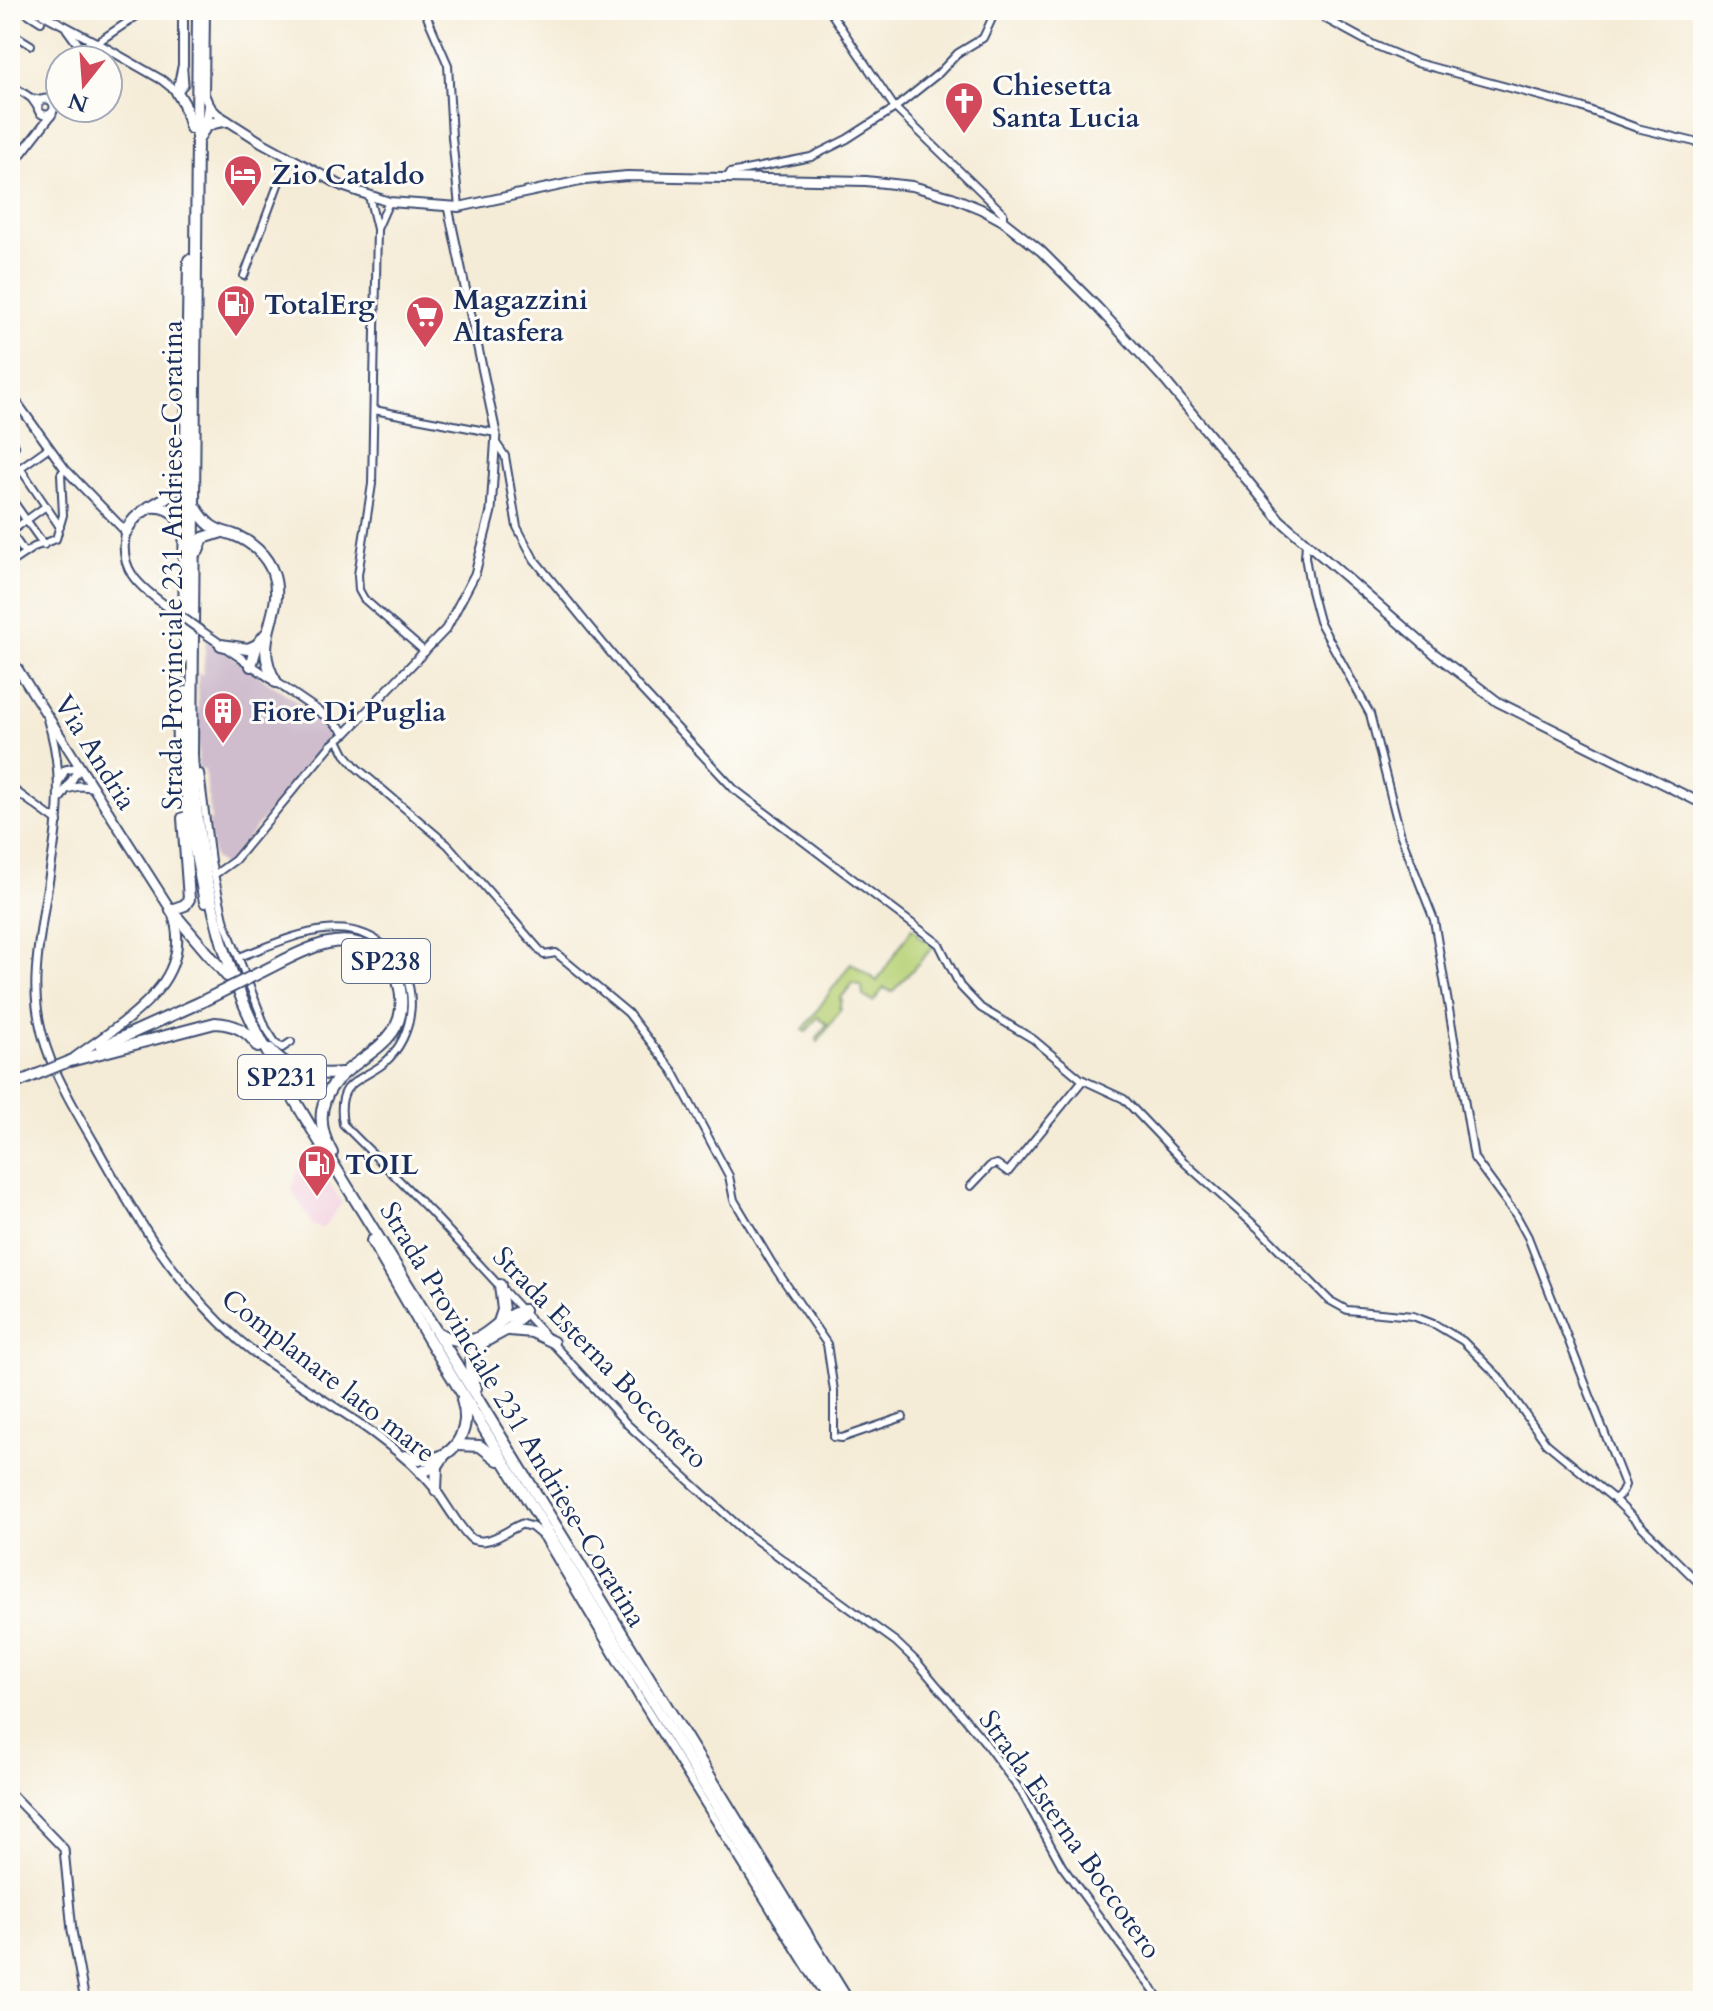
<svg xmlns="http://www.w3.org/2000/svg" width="1713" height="2011" viewBox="0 0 1713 2011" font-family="Cardo,serif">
	<rect width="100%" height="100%" fill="#fdfcf7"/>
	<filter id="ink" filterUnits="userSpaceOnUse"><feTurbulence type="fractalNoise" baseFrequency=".0125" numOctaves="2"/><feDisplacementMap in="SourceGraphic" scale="16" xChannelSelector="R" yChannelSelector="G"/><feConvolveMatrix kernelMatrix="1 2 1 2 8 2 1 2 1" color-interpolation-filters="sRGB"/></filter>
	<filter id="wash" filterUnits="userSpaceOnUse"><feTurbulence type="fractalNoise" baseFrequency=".006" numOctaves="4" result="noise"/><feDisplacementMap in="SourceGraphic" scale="32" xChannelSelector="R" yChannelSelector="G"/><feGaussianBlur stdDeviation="1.8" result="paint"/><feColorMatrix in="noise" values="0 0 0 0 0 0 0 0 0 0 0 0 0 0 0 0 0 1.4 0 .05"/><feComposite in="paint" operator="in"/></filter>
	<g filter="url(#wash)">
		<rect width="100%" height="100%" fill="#f5ecd7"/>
		<path fill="#f3cfdf" d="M315 1161 342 1202 326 1226 320 1228 313 1225 292 1191 297 1172Z"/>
		<path fill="#cfbdce" d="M206 639 331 725 333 732 228 863 222 865 214 858 208 823 211 819 205 770 198 768V673L203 674Z"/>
		<path fill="#b8d277" stroke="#6a806a" stroke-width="2" d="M912 928 919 932 918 936 923 940 927 938 935 945 892 992 884 988 873 1002 863 996 862 986 853 983 840 999 842 1001 839 1008 841 1009 818 1042 816 1040 827 1024 818 1017 806 1032 803 1030 851 963 877 981Z"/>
	</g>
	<g filter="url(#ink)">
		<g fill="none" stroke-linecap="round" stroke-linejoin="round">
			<g stroke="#3c4b70" stroke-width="10">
				<g id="minor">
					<path d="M22 10 41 22"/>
					<path d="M424 10 448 65 452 137 459 207"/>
					<path d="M493 10V11"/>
					<path d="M829 10 895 108 1003 213V221"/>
					<path d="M1315 10 1326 19 1372 44 1417 63 1581 107 1637 128 1703 144"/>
					<path d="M10 32 31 45"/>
					<path d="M98 42 141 13 151 10"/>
					<path d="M10 84 31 98 42 100"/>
					<path d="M31 98 38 108"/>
					<path d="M727 178 730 173 811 157 847 139 895 108 939 73 958 53 983 38 996 10"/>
					<path d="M369 196 377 229 372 484 358 575 359 590 364 599 425 652"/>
					<path d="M377 229 389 202"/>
					<path d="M244 276 288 158"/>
					<path d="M374 410 496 433"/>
					<path d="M10 438 15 446 10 450"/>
					<path d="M496 443 505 456 517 527 534 559 636 684 734 789 939 944 960 986 981 1008 1033 1039 1081 1079 1124 1099 1186 1164 1260 1230 1329 1300 1347 1310 1413 1316 1436 1325 1463 1341 1498 1376 1546 1443 1614 1499 1703 1587"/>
					<path d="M20 468 60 527"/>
					<path d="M10 475 48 448"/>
					<path d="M10 497 44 545"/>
					<path d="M10 532 46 506"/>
					<path d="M10 532 25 553"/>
					<path d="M1306 544 1305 557 1311 591 1319 621 1370 714 1401 836 1434 920 1474 1158 1516 1215 1528 1237 1625 1485 1621 1494 1614 1499"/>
					<path d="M10 563 34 547 56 539 63 515 61 474 65 469"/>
					<path d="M338 740 345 754 357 768 448 845 544 955 556 953 628 1013 673 1071 729 1176 734 1200 773 1265 827 1344 834 1391V1437L842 1438 903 1417"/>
					<path d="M200 773 211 861 225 923 266 1028 275 1042 282 1048 291 1042"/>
					<path d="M10 787 58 822"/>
					<path d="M214 875 235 860 331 745 346 733"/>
					<path d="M239 957C286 940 345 908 389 950 421 981 417 1036 383 1064 372 1073 356 1078 347 1089 340 1099 341 1112 343 1124L431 1212 628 1425 745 1532 896 1642 917 1662 983 1740 1022 1793 1062 1866 1161 2001"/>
					<path d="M971 1186 990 1166 997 1164 1008 1172 1083 1080"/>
				</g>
			</g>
			<g stroke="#3c4b70" stroke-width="11">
				<g id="tertiary">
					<path d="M37 11 95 42"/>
					<path d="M67 29 83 51"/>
					<path d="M99 44 162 80 177 92 184 84 183 71"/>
					<path d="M90 60 83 54V48L92 41 99 44 102 50 101 56 95 60"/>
					<circle cx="46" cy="107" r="8"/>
					<path d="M10 168 52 114"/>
					<path d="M10 393 65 469 126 532C118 568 137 585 165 605"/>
					<path d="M200 630 333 721 346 733 446 629 475 574 491 511 496 433 448 207"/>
					<path d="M48 721C76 807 39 892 36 978 33 1043 65 1092 96 1146 136 1218 176 1285 239 1340 282 1377 333 1403 378 1437 400 1453 419 1469 436 1490 444 1501 462 1532 472 1539 473 1540 481 1541 483 1541 497 1540 509 1529 522 1524L532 1527 544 1537 640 1699 828 2001"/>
					<path d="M60 780 65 770 80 767"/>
					<path d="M66 789 79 786 93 787"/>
					<path d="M61 797 80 767"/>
					<path d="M10 1793 64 1849 72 1931 85 2001"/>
				</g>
			</g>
			<g stroke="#3c4b70" stroke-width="12">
				<g id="secondary">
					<path d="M205 10 204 94 209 106 217 114 261 142 342 186 389 202 459 207 585 180 627 176 866 181 912 186 952 197 981 209 1003 221 1041 251 1097 307 1162 377 1280 520 1436 655 1498 702 1703 804"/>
					<path d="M177 92 183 65V10"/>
					<path d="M10 657 171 910C200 981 122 1022 74 1058"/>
				</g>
			</g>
			<g stroke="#3c4b70" stroke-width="13">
				<path id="primary" d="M10 1086 38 1074"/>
			</g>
			<g stroke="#3c4b70" stroke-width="14">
				<g id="trunk">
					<path d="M198 10 192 754C196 837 210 921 242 999 263 1050 293 1097 321 1144L848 2001"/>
					<path d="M177 92 184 104 191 128"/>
					<path d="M206 125 209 106"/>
					<path d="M198 140C204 125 211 122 226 121"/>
					<path d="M195 506C199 513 204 520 210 525 218 531 225 532 234 535 251 541 267 556 273 573 287 613 249 638 276 682"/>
					<path d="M149 507C167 505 179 513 181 531"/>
					<path d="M126 532C139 502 170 506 183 478"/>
					<path d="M198 551 203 538 222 532"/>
					<path d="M221 645 248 649 257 645"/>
					<path d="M186 652 184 574 189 260"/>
					<path d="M251 666 257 645 266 634"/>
					<path d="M186 692 184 771 190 823 205 902"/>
					<path d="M178 754 177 674 186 650"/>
					<path d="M183 818 189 899 185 905 171 910 227 976"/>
					<path d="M259 973C293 957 337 926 373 950 387 959 397 972 400 989 412 1053 341 1054 325 1100 318 1118 323 1137 332 1153"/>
					<path d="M101 1047 201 1002"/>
					<path d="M270 1049C288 1071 315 1076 342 1073"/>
					<path d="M70 1061 215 1023C234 1024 248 1030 258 1047"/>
					<path d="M372 1241 428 1338 837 2001"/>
					<path d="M499 1322 503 1310 500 1285"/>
					<path d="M509 1330 532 1332 553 1342"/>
					<path d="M438 1333C485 1357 486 1320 524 1310"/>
					<path d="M476 1388C451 1331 512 1345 524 1310"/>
					<path d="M457 1445 480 1446 498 1460"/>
					<path d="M405 1456C412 1458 423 1461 430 1459 459 1455 471 1425 462 1400"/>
					<path d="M421 1472 437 1466"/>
					<path d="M436 1490 437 1466 445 1454"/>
				</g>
			</g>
			<use href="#minor" stroke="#fff" stroke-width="6"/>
			<use href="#tertiary" stroke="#fff" stroke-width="7"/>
			<use href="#secondary" stroke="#fff" stroke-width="8"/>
			<use href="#primary" stroke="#fff" stroke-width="9"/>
			<use href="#trunk" stroke="#fff" stroke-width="10"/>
			<g stroke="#3c4b70" stroke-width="11" stroke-linecap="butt">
				<path id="tertiary-bridge" d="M165 605 200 630"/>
			</g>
			<g stroke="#3c4b70" stroke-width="13" stroke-linecap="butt">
				<path id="primary-bridge" d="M38 1074 70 1061"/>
			</g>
			<g stroke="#3c4b70" stroke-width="14" stroke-linecap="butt">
				<path id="trunk-bridge" d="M201 1002 259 973"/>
			</g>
			<use href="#tertiary-bridge" stroke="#fff" stroke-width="7"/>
			<use href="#primary-bridge" stroke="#fff" stroke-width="9"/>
			<use href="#trunk-bridge" stroke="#fff" stroke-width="10"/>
		</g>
	</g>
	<defs>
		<g id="church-pin" transform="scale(2)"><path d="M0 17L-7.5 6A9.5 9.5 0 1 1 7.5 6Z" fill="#d1495b" stroke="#fdfcf7"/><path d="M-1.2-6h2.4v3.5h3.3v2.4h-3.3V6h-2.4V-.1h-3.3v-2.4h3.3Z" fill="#fff"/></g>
		<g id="hotel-pin" transform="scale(2)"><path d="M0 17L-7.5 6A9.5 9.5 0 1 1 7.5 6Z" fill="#d1495b" stroke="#fdfcf7"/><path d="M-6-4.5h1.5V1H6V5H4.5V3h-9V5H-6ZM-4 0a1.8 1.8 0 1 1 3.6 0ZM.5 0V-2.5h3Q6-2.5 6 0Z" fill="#fff"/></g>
		<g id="fuel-pin" transform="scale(2)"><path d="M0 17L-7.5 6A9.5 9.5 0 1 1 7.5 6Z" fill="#d1495b" stroke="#fdfcf7"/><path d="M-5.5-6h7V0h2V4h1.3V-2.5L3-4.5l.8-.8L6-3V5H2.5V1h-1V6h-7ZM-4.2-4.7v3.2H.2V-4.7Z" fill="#fff"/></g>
		<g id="supermarket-pin" transform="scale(2)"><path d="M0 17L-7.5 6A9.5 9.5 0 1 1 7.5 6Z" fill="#d1495b" stroke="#fdfcf7"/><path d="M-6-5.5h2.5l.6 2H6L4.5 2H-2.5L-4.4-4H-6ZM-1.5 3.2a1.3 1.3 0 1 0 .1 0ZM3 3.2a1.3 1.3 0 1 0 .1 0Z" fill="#fff"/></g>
		<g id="building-pin" transform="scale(2)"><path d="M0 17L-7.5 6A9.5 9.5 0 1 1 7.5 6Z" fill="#d1495b" stroke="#fdfcf7"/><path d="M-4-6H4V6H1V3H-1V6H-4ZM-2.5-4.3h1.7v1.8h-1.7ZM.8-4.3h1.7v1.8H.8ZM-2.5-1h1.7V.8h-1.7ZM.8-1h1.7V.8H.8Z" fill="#fff"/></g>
	</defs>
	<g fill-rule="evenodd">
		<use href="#church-pin" x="964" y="101"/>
		<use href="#hotel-pin" x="243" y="174"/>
		<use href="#fuel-pin" x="236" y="304"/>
		<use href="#supermarket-pin" x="425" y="315"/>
		<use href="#building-pin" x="223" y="711"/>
		<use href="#fuel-pin" x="317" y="1164"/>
	</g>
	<g text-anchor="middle" stroke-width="6" stroke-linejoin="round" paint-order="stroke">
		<g fill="#fdfcf7" stroke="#5f6c8c" stroke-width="2">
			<rect x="342" y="939" width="88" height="44" rx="6"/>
			<rect x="238" y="1055" width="88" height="44" rx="6"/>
		</g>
		<g font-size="26" font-weight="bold" fill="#1b2f5e">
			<text x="386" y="970">SP238</text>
			<text x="282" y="1086">SP231</text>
		</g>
		<g font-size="28" font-weight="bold" fill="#1b2f5e" stroke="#fdfcf7" text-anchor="start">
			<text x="992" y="95">Chiesetta<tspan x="992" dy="32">Santa Lucia</tspan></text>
			<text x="271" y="184">Zio Cataldo</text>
			<text x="453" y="309">Magazzini<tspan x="453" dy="32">Altasfera</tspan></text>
			<text x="264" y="314">TotalErg</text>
			<text x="251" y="721">Fiore Di Puglia</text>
			<text x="345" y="1174">TOIL</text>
		</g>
		<g font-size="28" fill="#1b2f5e" stroke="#fdfcf7">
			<text transform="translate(172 565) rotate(-90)" y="10">Strada Provinciale 231 Andriese-Coratina</text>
			<text transform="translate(96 752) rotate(58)" y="10">Via Andria</text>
			<text transform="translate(601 1357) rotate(46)" y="10">Strada Esterna Boccotero</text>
			<text transform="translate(329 1375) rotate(38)" y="10">Complanare lato mare</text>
			<text transform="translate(514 1414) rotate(59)" y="10">Strada Provinciale 231 Andriese-Coratina</text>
			<text transform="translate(1071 1834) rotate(55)" y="10">Strada Esterna Boccotero</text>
		</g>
	</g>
	<rect width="1713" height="2011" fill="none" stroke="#fdfcf7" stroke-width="40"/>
	<g transform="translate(84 84) rotate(197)"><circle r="38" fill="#fdfcf7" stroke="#a3aaba" stroke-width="2"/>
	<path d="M0-6L14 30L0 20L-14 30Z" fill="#d1495b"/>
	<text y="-12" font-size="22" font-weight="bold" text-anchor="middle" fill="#1b2f5e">N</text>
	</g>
</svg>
